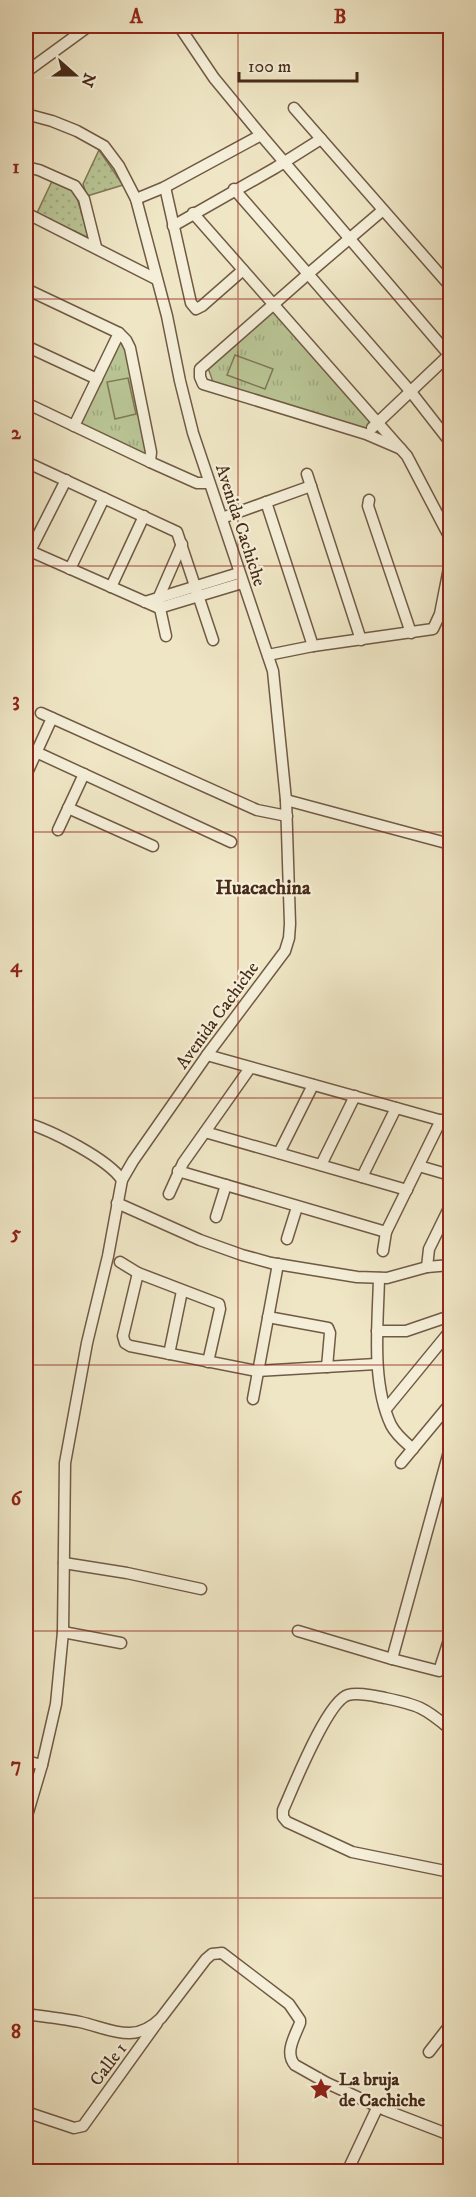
<svg xmlns="http://www.w3.org/2000/svg" width="476" height="2197" viewBox="0 0 476 2197" font-family="'IM FELL DW Pica',serif">
	<defs>
		<pattern id="grass-dots" width="8" height="8" patternUnits="userSpaceOnUse" patternTransform="scale(1.5)"><rect width="8" height="8" fill="#b9c595"/><path d="M2 2h.1M6 6h.1" fill="none" stroke="#a0a980" stroke-width="1.8" stroke-linecap="round"/></pattern>
		<pattern id="park-tufts" width="24" height="20" patternUnits="userSpaceOnUse" patternTransform="scale(1.5)"><rect width="24" height="20" fill="#b9c595"/><path d="M3 7l-1-3M5 7V3M7 7l1-3M15 17l-1-3M17 17v-4M19 17l1-3" fill="none" stroke="#a0a980"/></pattern>
	</defs>
	<rect width="100%" height="100%" fill="#efe6c5"/>
	<filter id="stains"><feTurbulence type="fractalNoise" baseFrequency=".00333" numOctaves="4"/><feColorMatrix values="0 0 0 0 .2 0 0 0 0 .09 0 0 0 0 .02 0 0 0 .5 -.17"/></filter>
	<radialGradient id="worn" r=".72"><stop offset=".6" stop-color="#630" stop-opacity="0"/><stop offset="1" stop-color="#630" stop-opacity=".3"/></radialGradient>
	<g fill="url(#grass-dots)" stroke="#807857" stroke-width="1.5">
		<path d="M99 150 123 185 87 196 83 184Z"/>
		<path d="M53 179 75 191 89 238 37 213Z"/>
	</g>
	<g fill="url(#park-tufts)" stroke="#807857" stroke-width="1.5">
		<path d="M275 309 373 422 364 430 213 382 208 368Z"/>
		<path d="M117 340 124 342 149 453 146 457 78 425Z"/>
	</g>
	<g fill="#b9c595" stroke="#807857" stroke-width="1.5">
		<path d="M235 355 273 369 265 389 227 375Z"/>
		<path d="M128 378 136 414 115 419 107 382Z"/>
	</g>
	<g fill="none" stroke-linecap="round" stroke-linejoin="round">
		<g stroke="#715a44" stroke-width="13">
			<g id="minor">
				<path d="M179 26 214 78 261 135 450 356"/>
				<path d="M26 72 89 26"/>
				<path d="M294 108 450 286"/>
				<path d="M26 114 52 121 77 131 104 146 119 166 136 199 167 316 180 381 193 433 273 671 286 800 290 924 289 938 285 951 207 1055 133 1161 122 1180 108 1256 87 1343 65 1463 63 1632 56 1704 42 1765 26 1819"/>
				<path d="M26 167 39 170 75 186 84 199 96 247"/>
				<path d="M165 187 191 303 196 309 202 306 243 270"/>
				<path d="M234 189 411 392 450 442"/>
				<path d="M136 199 165 187 261 135"/>
				<path d="M383 210 308 274 200 369V377L203 384 366 434 401 449"/>
				<path d="M26 213 156 279"/>
				<path d="M193 213 407 456 450 538"/>
				<path d="M173 226 275 168 321 139"/>
				<path d="M26 289 119 333 126 340 130 348 151 452 150 462"/>
				<path d="M26 346 97 379"/>
				<path d="M26 403 150 462 197 483H209"/>
				<path d="M74 426 119 333"/>
				<path d="M372 428 450 354"/>
				<path d="M26 462 177 532 213 640"/>
				<path d="M307 474 361 640"/>
				<path d="M369 500 368 506 411 633"/>
				<path d="M266 502 313 646"/>
				<path d="M222 518 311 486"/>
				<path d="M26 549 30 551 66 480"/>
				<path d="M30 551 159 608 242 583"/>
				<path d="M70 569 104 498"/>
				<path d="M111 587 144 516"/>
				<path d="M145 602 239 573"/>
				<path d="M166 636 158 599 182 544"/>
				<path d="M268 655 313 646 433 629 440 614 450 563"/>
				<path d="M41 713 257 810 287 816"/>
				<path d="M36 752 231 842"/>
				<path d="M26 775 52 718"/>
				<path d="M286 800 450 844"/>
				<path d="M68 808 153 846"/>
				<path d="M58 830 84 774"/>
				<path d="M207 1055 450 1123"/>
				<path d="M26 1123C51 1130 108 1159 122 1180"/>
				<path d="M205 1132 407 1190"/>
				<path d="M279 1153 313 1085"/>
				<path d="M321 1165 355 1096"/>
				<path d="M419 1166 450 1175"/>
				<path d="M178 1171 386 1232"/>
				<path d="M362 1177 396 1108"/>
				<path d="M169 1194 183 1163 250 1068"/>
				<path d="M117 1203 200 1240 242 1255 271 1263 357 1277 387 1278 427 1267 450 1265"/>
				<path d="M216 1217 226 1185"/>
				<path d="M287 1239 297 1207"/>
				<path d="M383 1251 386 1232 441 1120"/>
				<path d="M120 1262 138 1273 219 1304 220 1309 208 1362"/>
				<path d="M427 1267 429 1249 450 1206"/>
				<path d="M138 1273 123 1336 125 1343 130 1346 257 1371 376 1364"/>
				<path d="M379 1278C378 1324 371 1382 391 1425 396 1435 405 1442 413 1449"/>
				<path d="M268 1317 328 1328 330 1333 327 1367"/>
				<path d="M377 1331H406L450 1316"/>
				<path d="M169 1354 182 1291"/>
				<path d="M253 1399 278 1264"/>
				<path d="M386 1409 450 1331"/>
				<path d="M401 1463 450 1404"/>
				<path d="M64 1563 127 1573 201 1589"/>
				<path d="M298 1631 392 1659 439 1671 450 1637"/>
				<path d="M63 1632 121 1643"/>
				<path d="M392 1659 450 1448"/>
				<path d="M450 1729C424 1707 418 1705 385 1698 374 1696 358 1692 348 1695 327 1701 293 1788 283 1810V1817L287 1822 352 1852 450 1872"/>
				<path d="M26 1761 42 1765"/>
				<path d="M26 2012 33 2015C49 2017 65 2019 80 2022 111 2029 134 2045 161 2018L206 1959 212 1954 222 1953 289 2004 300 2020V2023C295 2036 284 2053 295 2065L327 2083 385 2110 450 2135"/>
				<path d="M429 2052 450 2025"/>
				<path d="M26 2112 74 2128 83 2126 157 2023"/>
				<path d="M347 2172 378 2106"/>
			</g>
		</g>
		<use href="#minor" stroke="#f5efd9" stroke-width="10"/>
	</g>
	<path fill="none" stroke="#8f2418" stroke-width="1.5" stroke-opacity="0.55" d="M238 26V2172M26 299H450M26 566H450M26 832H450M26 1098H450M26 1365H450M26 1631H450M26 1898H450"/>
	<defs>
		<g id="sight-bare" transform="scale(1.8)"><path d="M0-6L1.8-2.2L6-1.7L2.9 1.2L3.7 5.4L0 3.3L-3.7 5.4L-2.9 1.2L-6-1.7L-1.8-2.2Z" fill="#8f2418" stroke="#f5efd9" stroke-width="2.5" paint-order="stroke"/></g>
	</defs>
	<g fill-rule="evenodd">
		<use href="#sight-bare" x="321" y="2089"/>
	</g>
	<g text-anchor="middle" stroke-width="4.5" stroke-linejoin="round" paint-order="stroke">
		<g font-size="18" fill="#472b19" stroke="#f5efd9">
			<text transform="translate(241 525) rotate(72)" y="6">Avenida Cachiche</text>
			<text transform="translate(217 1015) rotate(-54)" y="6">Avenida Cachiche</text>
			<text transform="translate(108 2064) rotate(-53)" y="6">Calle 1</text>
		</g>
		<g font-size="18" font-weight="bold" fill="#472b19" stroke="#f5efd9" text-anchor="start">
			<text x="339" y="2085">La bruja<tspan x="339" dy="21">de Cachiche</tspan></text>
		</g>
		<g font-size="20" font-weight="bold" fill="#472b19" stroke="#f5efd9">
			<text x="263" y="894">Huacachina</text>
		</g>
	</g>
	<rect width="476" height="2197" fill="none" stroke="#efe6c5" stroke-width="66"/>
	<g transform="translate(75 75) rotate(111)" stroke="#f5efd9" stroke-width="4.5" paint-order="stroke">
	<path d="M0-4.5L10 22L0 15L-10 22Z" fill="#472b19"/>
	<text y="-9" font-size="16" font-weight="bold" text-anchor="middle" fill="#472b19">N</text>
	</g>
	<path d="M239 72v9h118v-9" fill="none" stroke="#472b19" stroke-width="3"/>
	<text x="248" y="72" font-size="18" fill="#472b19" stroke="#f5efd9" stroke-width="4.5" paint-order="stroke">100 m</text>
	<rect x="33" y="33" width="410" height="2131" fill="none" stroke="#8f2418" stroke-width="2"/>
	<g font-size="20" text-anchor="middle" font-weight="bold" fill="#8f2418">
		<text x="136" y="23">A</text>
		<text x="340" y="23">B</text>
		<text x="16" y="173">1</text>
		<text x="16" y="439">2</text>
		<text x="16" y="706">3</text>
		<text x="16" y="972">4</text>
		<text x="16" y="1239">5</text>
		<text x="16" y="1505">6</text>
		<text x="16" y="1771">7</text>
		<text x="16" y="2038">8</text>
	</g>
	<rect width="100%" height="100%" filter="url(#stains)"/>
	<rect width="100%" height="100%" fill="url(#worn)"/>
</svg>
